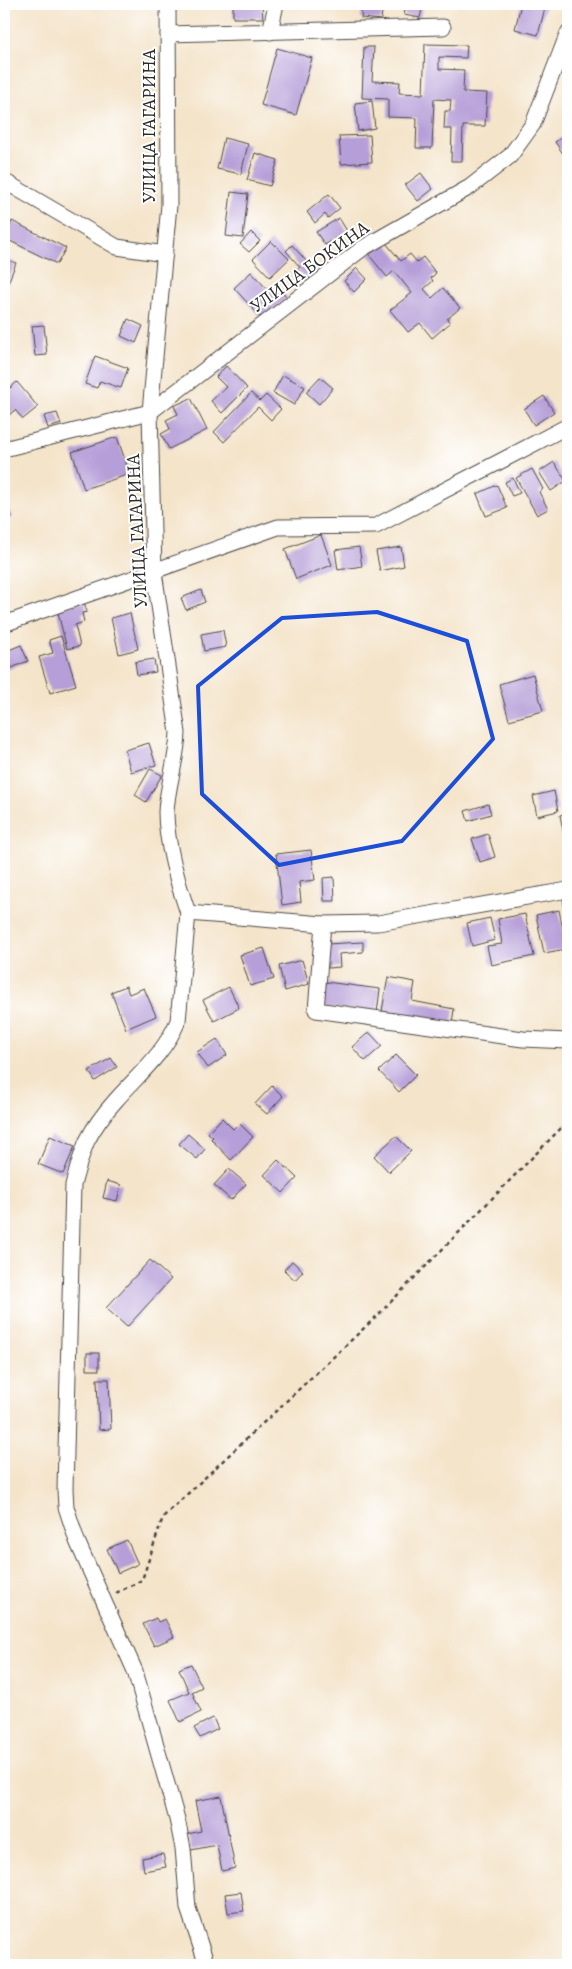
<svg xmlns="http://www.w3.org/2000/svg" width="572" height="1969" viewBox="0 0 572 1969" font-family="Alegreya,serif">
	<rect width="100%" height="100%" fill="#fff"/>
	<filter id="ink" filterUnits="userSpaceOnUse"><feTurbulence type="fractalNoise" baseFrequency=".02" numOctaves="2"/><feDisplacementMap in="SourceGraphic" scale="10" xChannelSelector="R" yChannelSelector="G"/><feConvolveMatrix kernelMatrix="1 2 1 2 8 2 1 2 1" color-interpolation-filters="sRGB"/></filter>
	<filter id="wash" filterUnits="userSpaceOnUse"><feTurbulence type="fractalNoise" baseFrequency=".0096" numOctaves="4" result="noise"/><feDisplacementMap in="SourceGraphic" scale="20" xChannelSelector="R" yChannelSelector="G"/><feGaussianBlur stdDeviation="1.12" result="paint"/><feColorMatrix in="noise" values="0 0 0 0 0 0 0 0 0 0 0 0 0 0 0 0 0 1.4 0 .05"/><feComposite in="paint" operator="in"/></filter>
	<g filter="url(#wash)">
		<rect width="100%" height="100%" fill="#f4e4ca"/>
		<g id="blocks">
			<g fill="#b69ed8">
				<path d="M233 4H262L263 18H233Z"/>
				<path d="M362 4H383L381 20 361 18Z"/>
				<path d="M406 4H423L420 18 404 15Z"/>
				<path d="M521 4H546L538 35 515 29Z"/>
				<path d="M425 44 467 45 466 58 439 57V69L464 70 463 92 487 93 485 126H463L462 161H451L452 129H444L445 111H450L451 100 434 99 432 148H416L417 118 388 117V99L362 98 364 47H374L372 81 400 82 399 93 423 94Z"/>
				<path d="M277 48 312 58 296 115 261 105Z"/>
				<path d="M372 101 375 128 358 131 355 103Z"/>
				<path d="M568 133V157L566 158 555 142Z"/>
				<path d="M370 135 372 162 341 164 339 136Z"/>
				<path d="M224 138 248 144 241 174 217 169Z"/>
				<path d="M255 153 278 160 270 186 247 180Z"/>
				<path d="M421 173 433 189 418 201 405 185Z"/>
				<path d="M231 192 248 194 243 238 226 236Z"/>
				<path d="M329 194 340 208 328 218 325 214 315 223 307 212Z"/>
				<path d="M339 218 347 231 325 245 316 232Z"/>
				<path d="M12 221 66 248 57 264 4 238Z"/>
				<path d="M251 232 260 241 249 252 240 244Z"/>
				<path d="M271 241 289 259 270 277 253 259Z"/>
				<path d="M385 242 401 261 410 254 417 262 423 257 436 273 431 278 433 281 424 289 432 298 443 288 460 308 447 319 450 323 432 338 420 323 408 332 390 310 412 293 394 271 387 277 369 255Z"/>
				<path d="M292 245 317 273 307 281 297 269 300 267 286 251Z"/>
				<path d="M6 259 16 263 6 288 4 287V265Z"/>
				<path d="M357 268 367 279 354 292 344 281Z"/>
				<path d="M251 272 268 290 275 284 287 297 263 320 234 288Z"/>
				<path d="M128 319 143 326 136 343 121 336Z"/>
				<path d="M44 325 47 355 35 356 32 326Z"/>
				<path d="M95 356 128 368 121 388 100 381 97 388 85 384Z"/>
				<path d="M226 366 247 388 222 413 211 401 226 387 216 377Z"/>
				<path d="M283 375 305 387 294 405 273 393Z"/>
				<path d="M320 377 333 388 319 404 306 392Z"/>
				<path d="M17 382 38 407 23 419 15 410 9 415 4 409V393Z"/>
				<path d="M251 393 260 401 266 395 281 409 271 420 258 407 224 442 214 432Z"/>
				<path d="M544 396 554 412 534 425 524 409Z"/>
				<path d="M191 398 207 430 169 449 161 434 170 429 166 420 178 414 174 406Z"/>
				<path d="M57 413 61 424 48 428 44 416Z"/>
				<path d="M117 437 130 474 84 489 72 452Z"/>
				<path d="M554 462 566 481 551 491 539 472Z"/>
				<path d="M532 469 543 489 539 492 548 509 537 515 516 478Z"/>
				<path d="M513 478 520 493 512 496 505 482Z"/>
				<path d="M497 485 507 508 486 516 477 494Z"/>
				<path d="M4 500 12 517 4 521Z"/>
				<path d="M321 535 332 565 296 579 285 549Z"/>
				<path d="M359 547 362 566 338 570 335 550Z"/>
				<path d="M401 547 404 566 380 571 376 551Z"/>
				<path d="M201 590 205 602 186 610 181 598Z"/>
				<path d="M84 602 87 612 82 613 84 622 75 625 80 646 67 649 57 609Z"/>
				<path d="M130 613 138 649 119 654 111 618Z"/>
				<path d="M223 630 226 647 204 651 201 634Z"/>
				<path d="M61 636 76 685 50 693 39 657 53 653 49 640Z"/>
				<path d="M21 645 28 661 7 670 4 663V652Z"/>
				<path d="M154 659 156 672 137 675 135 662Z"/>
				<path d="M533 674 543 711 509 720 499 684Z"/>
				<path d="M149 743 156 765 131 772 125 750Z"/>
				<path d="M150 769 162 775 146 802 135 795Z"/>
				<path d="M554 791 558 811 537 816 533 796Z"/>
				<path d="M488 804 491 814 468 821 465 811Z"/>
				<path d="M568 813V850L567 851 560 815Z"/>
				<path d="M488 834 495 857 480 862 472 839Z"/>
				<path d="M311 850 315 880 299 882 301 902 282 905 276 854Z"/>
				<path d="M334 877 335 901H324L323 878Z"/>
				<path d="M568 897V907L565 908 563 898Z"/>
				<path d="M559 910 567 949 544 953 536 915Z"/>
				<path d="M525 914 534 956 491 965 487 946 502 944 498 919Z"/>
				<path d="M490 918 495 940 472 946 467 923Z"/>
				<path d="M363 942V952L339 954 340 967 328 968 326 944Z"/>
				<path d="M264 948 274 979 250 986 240 955Z"/>
				<path d="M302 960 309 984 285 991 279 966Z"/>
				<path d="M388 977 415 982 412 1001 454 1009 452 1024 382 1011Z"/>
				<path d="M326 982 380 989 377 1013 323 1007Z"/>
				<path d="M126 986 129 994 144 988 156 1016 126 1029 111 992Z"/>
				<path d="M229 987 239 1008 214 1021 203 1000Z"/>
				<path d="M369 1032 382 1046 365 1061 352 1047Z"/>
				<path d="M217 1039 227 1055 208 1068 197 1052Z"/>
				<path d="M396 1055 416 1075 399 1092 379 1071Z"/>
				<path d="M111 1058 117 1067 95 1081 89 1071Z"/>
				<path d="M272 1086 283 1096 267 1114 255 1104Z"/>
				<path d="M222 1118 233 1129 239 1123 253 1137 231 1160 211 1139 213 1137 208 1133Z"/>
				<path d="M188 1134 205 1149 197 1159 179 1144Z"/>
				<path d="M50 1136 75 1146 63 1174 38 1164Z"/>
				<path d="M396 1136 411 1151 389 1172 374 1156Z"/>
				<path d="M278 1160 297 1178 283 1193 264 1175Z"/>
				<path d="M229 1169 246 1184 231 1200 214 1185Z"/>
				<path d="M107 1181 121 1185 117 1201 103 1198Z"/>
				<path d="M150 1260 171 1279 127 1327 106 1308Z"/>
				<path d="M292 1261 303 1271 295 1280 284 1270Z"/>
				<rect x="87" y="1353" width="12" height="17"/>
				<path d="M97 1379H109L111 1429 99 1430Z"/>
				<path d="M127 1540 138 1564 118 1573 107 1549Z"/>
				<path d="M156 1618 158 1622 165 1619 174 1637 154 1646 143 1624Z"/>
				<path d="M191 1664 202 1687 192 1692 201 1712 180 1722 170 1700 189 1692 179 1669Z"/>
				<path d="M213 1718 218 1729 200 1738 194 1728Z"/>
				<path d="M221 1796 235 1868 222 1871 217 1845 191 1850 188 1834 201 1831 195 1801Z"/>
				<path d="M163 1854 166 1867 144 1871 142 1858Z"/>
				<path d="M241 1892 244 1911 228 1913 225 1894Z"/>
			</g>
		</g>
	</g>
	<g filter="url(#ink)">
		<use href="#blocks" fill-opacity="0" stroke="#494743" stroke-width="1"/>
		<g fill="none" stroke-linecap="round" stroke-linejoin="round">
			<g stroke="#494743" stroke-width="17">
				<g id="minor">
					<path d="M168 4 169 205 150 412 154 572 178 733C177 761 167 786 166 812 166 842 178 885 188 913L178 1021C164 1054 139 1074 116 1100 106 1111 94 1127 87 1141 81 1155 77 1170 73 1185L65 1489 66 1507 77 1541 135 1671 177 1819 183 1848 188 1908 207 1965"/>
					<path d="M270 32 276 4"/>
					<path d="M168 34 443 27"/>
					<path d="M4 181 117 247 165 254"/>
					<path d="M4 449 150 412 363 248 470 187 510 156 533 124 568 33"/>
					<path d="M4 624 278 527 376 526 568 426"/>
					<path d="M188 913 323 924 378 923 568 890"/>
					<path d="M323 924 316 1010 523 1039 568 1041"/>
				</g>
			</g>
			<path stroke="#494743" stroke-width="2.5" stroke-dasharray="4 4" stroke-linecap="butt" d="M116 1593 142 1580 163 1517 377 1316 568 1121"/>
			<use href="#minor" stroke="#fff" stroke-width="15"/>
		</g>
	</g>
	<path fill="none" stroke="#1d4ed8" stroke-width="4" stroke-linejoin="round" d="M377 612 467 641 493 739 402 841 279 865 202 794 198 686 282 618Z"/>
	<g text-anchor="middle" stroke-width="4" stroke-linejoin="round" paint-order="stroke">
		<g font-size="19" fill="#2b2b2b" stroke="#fff">
			<text transform="translate(148 126) rotate(-90)" y="7">УЛИЦА ГАГАРИНА</text>
			<text transform="translate(309 266) rotate(-36)" y="7">УЛИЦА БОКИНА</text>
			<text transform="translate(136 531) rotate(-93)" y="7">УЛИЦА ГАГАРИНА</text>
		</g>
	</g>
	<rect width="572" height="1969" fill="none" stroke="#fff" stroke-width="20"/>
</svg>
